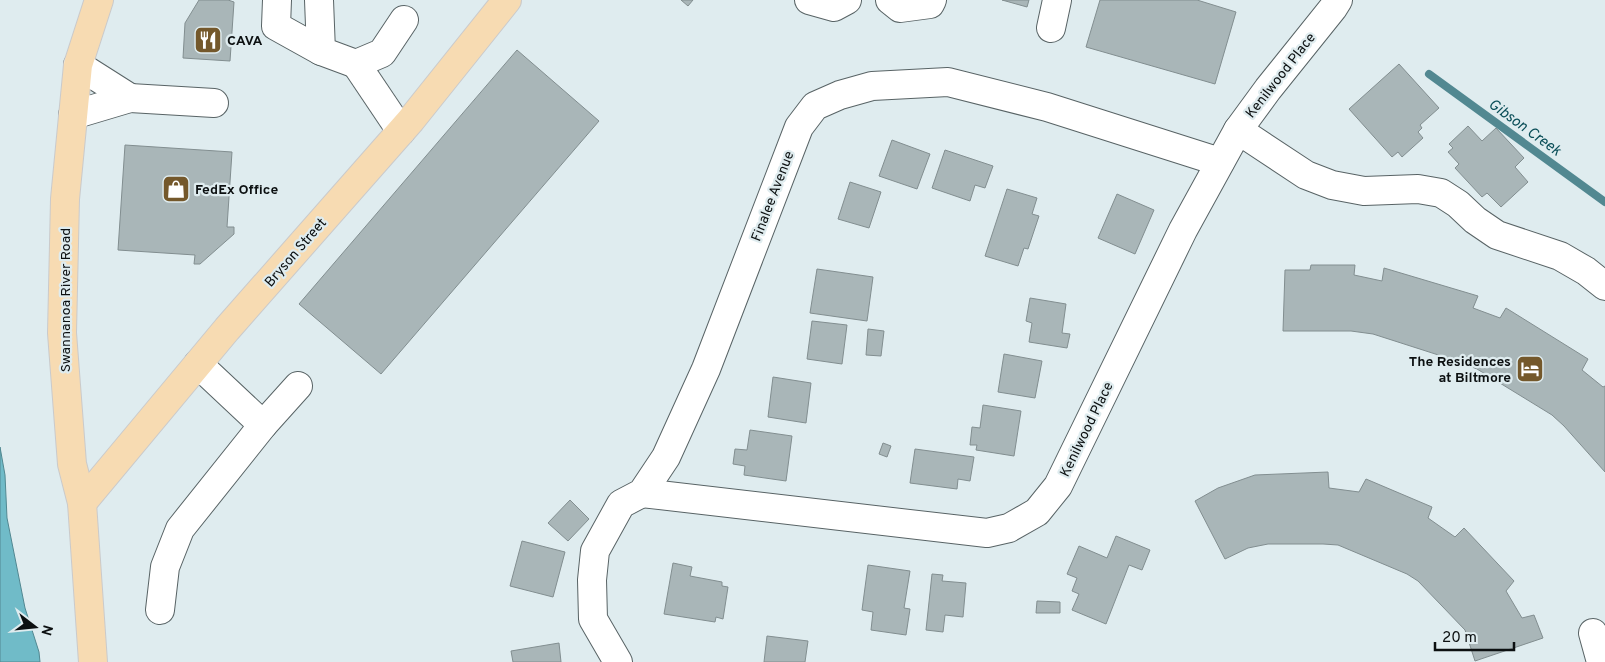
<svg xmlns="http://www.w3.org/2000/svg" width="1605" height="662" viewBox="0 0 1605 662" font-family="Overpass,sans-serif">
	<rect width="100%" height="100%" fill="#dfecef"/>
	<path fill="#70bbc8" stroke="#528891" d="M0 447 5 475 7 518 25 608 39 652 40 662H0Z"/>
	<g fill="none" stroke-linecap="round" stroke-linejoin="round">
		<path stroke="#528891" stroke-width="8" d="M1429 74 1605 202"/>
	</g>
	<g fill="#a9b6b8" stroke="#828e90">
		<path d="M199 0H228L234 2 230 61 183 58 185 23Z"/>
		<path d="M681 0H693L688 6Z"/>
		<path d="M1002 0H1029L1027 7Z"/>
		<path d="M1100 0H1197L1236 12 1215 84 1086 47Z"/>
		<path d="M517 50 599 121 381 374 299 304Z"/>
		<path d="M1399 64 1439 108 1420 125 1422 128 1418 132 1423 138 1402 157 1398 152 1392 157 1349 109Z"/>
		<path d="M1468 126 1482 141 1496 128 1524 158 1515 167 1528 182 1501 207 1487 193 1482 197 1455 168 1459 164 1448 152 1453 148 1449 144Z"/>
		<path d="M892 140 930 154 917 189 879 176Z"/>
		<path d="M125 145 232 152 227 227H234V234L200 264H194L195 255 118 250Z"/>
		<path d="M945 150 993 166 985 188 975 185 970 201 932 188Z"/>
		<path d="M850 182 881 192 869 228 838 219Z"/>
		<path d="M1007 189 1037 198 1032 214 1039 216 1028 249 1024 248 1018 266 985 256Z"/>
		<path d="M1117 194 1154 210 1135 254 1098 238Z"/>
		<path d="M1311 265H1355L1354 275 1382 281 1384 268 1478 296 1473 308 1500 318 1506 308 1588 359 1582 370 1603 387 1605 386V472L1564 426 1552 415 1477 369 1454 360 1373 334 1351 331H1283L1285 270H1310Z"/>
		<path d="M817 269 873 277 867 321 810 313Z"/>
		<path d="M1030 298 1066 304 1062 333 1070 334 1067 348 1029 342 1032 323 1026 321Z"/>
		<path d="M812 321 847 325 842 364 807 359Z"/>
		<path d="M868 329 884 331 881 356 866 355Z"/>
		<path d="M1004 354 1042 361 1035 398 998 392Z"/>
		<path d="M773 377 811 383 806 423 768 417Z"/>
		<path d="M983 405 1021 411 1014 456 976 450 977 445H970L972 427 980 428Z"/>
		<path d="M750 430 792 436 786 481 744 475 745 466 733 464 735 449 747 450Z"/>
		<path d="M883 443 891 446 887 457 879 454Z"/>
		<path d="M915 449 974 457 970 481 958 479 957 489 910 483Z"/>
		<path d="M1328 472 1329 488 1359 492 1366 479 1432 507 1428 518 1455 537 1464 528 1514 581 1506 591 1522 618 1534 615 1543 638 1475 661 1465 630 1418 581 1407 574 1338 545 1323 544H1268L1248 548 1225 559 1195 501 1218 488 1255 475Z"/>
		<path d="M570 500 589 519 568 541 548 523Z"/>
		<path d="M1116 536 1150 550 1142 570 1129 565 1106 624 1072 610 1079 594 1072 591 1077 578 1067 574 1079 546 1107 558Z"/>
		<path d="M522 541 565 552 553 597 510 586Z"/>
		<path d="M673 563 692 567 690 576 722 582V586L728 587 723 619 716 617 715 622 664 614Z"/>
		<path d="M868 565 910 571 904 608 910 609 906 635 871 630 873 612 862 610Z"/>
		<path d="M932 574 943 575 942 581 966 583 963 617 945 615 943 632 926 630Z"/>
		<path d="M1037 601 1060 602V613H1036Z"/>
		<path d="M767 636 808 641 805 662H764Z"/>
		<path d="M559 643 561 662H513L511 651Z"/>
	</g>
	<g fill="none" stroke-linecap="round" stroke-linejoin="round">
		<g stroke="#586365" stroke-width="30">
			<g id="minor">
				<path d="M277 0 276 26 321 51"/>
				<path d="M319 0 321 51 356 64 382 53 404 20"/>
				<path d="M809 0 834 7 847 0"/>
				<path d="M890 0 900 8 930 4 932 0"/>
				<path d="M1051 28 1057 0"/>
				<path d="M356 64 401 131"/>
				<path d="M130 98 214 103"/>
				<path d="M73 115 130 98 78 65"/>
				<path d="M1238 130 1306 175 1332 185 1364 191 1418 189 1441 193 1458 204 1475 220 1497 235 1560 256 1586 271 1605 286"/>
				<path d="M263 425 298 386"/>
				<path d="M642 493 987 533 1009 528 1037 512 1058 486 1183 230 1238 130 1268 89 1333 8 1338 0"/>
				<path d="M160 610 165 567 180 529 263 425 198 364"/>
				<path d="M1593 633 1601 662"/>
				<path d="M618 662 593 619 592 580 595 551 621 504 642 493 666 457 706 369 799 127 815 106 840 95 872 86 948 82 1047 107 1220 162"/>
			</g>
		</g>
		<g stroke="#cacacb" stroke-width="30">
			<g id="major">
				<path d="M82 503 227 329 411 120 507 0"/>
				<path d="M93 662 82 503 72 464 62 333 65 199 78 65 99 0"/>
			</g>
		</g>
		<use href="#minor" stroke="#fff" stroke-width="28"/>
		<use href="#major" stroke="#f7dbb2" stroke-width="28"/>
	</g>
	<defs>
		<g id="restaurant-square" transform="scale(1.4375)"><rect x="-9" y="-9" width="18" height="18" rx="4" fill="#74582b" stroke="#dfecef"/><path d="M-5-6h1v4h1v-4h1v4h1v-4h1v5L-1.5 .5V6h-2V.5L-5-1ZM5-6V6H3V1.5H1.5Q1.5-4 5-6Z" fill="#fff"/></g>
		<g id="shop-square" transform="scale(1.4375)"><rect x="-9" y="-9" width="18" height="18" rx="4" fill="#74582b" stroke="#dfecef"/><path d="M-5-2.5h2.3a2.7 3.5 0 0 1 5.4 0H5L5.5 6h-11ZM-1.5-2.5h3a1.5 2.3 0 0 0-3 0Z" fill="#fff"/></g>
		<g id="hotel-square" transform="scale(1.4375)"><rect x="-9" y="-9" width="18" height="18" rx="4" fill="#74582b" stroke="#dfecef"/><path d="M-6-4.5h1.5V1H6V5H4.5V3h-9V5H-6ZM-4 0a1.8 1.8 0 1 1 3.6 0ZM.5 0V-2.5h3Q6-2.5 6 0Z" fill="#fff"/></g>
	</defs>
	<g fill-rule="evenodd">
		<use href="#restaurant-square" x="208" y="40"/>
		<use href="#shop-square" x="176" y="189"/>
		<use href="#hotel-square" x="1530" y="369"/>
	</g>
	<g text-anchor="middle" stroke-width="4.5" stroke-linejoin="round" paint-order="stroke">
		<g font-size="14" font-weight="bold" fill="#0c1011" stroke="#dfecef" text-anchor="start">
			<text x="227" y="45">CAVA</text>
			<text x="195" y="194">FedEx Office</text>
			<text x="1511" y="366" text-anchor="end">The Residences<tspan x="1511" dy="16">at Biltmore</tspan></text>
		</g>
		<g font-size="14" fill="#0c1011" stroke="#dfecef">
			<text transform="translate(1280 75) rotate(-52)" y="5">Kenilwood Place</text>
			<text transform="translate(772 196) rotate(-69)" y="5">Finalee Avenue</text>
			<text transform="translate(295 252) rotate(-49)" y="5">Bryson Street</text>
			<text transform="translate(65 300) rotate(-90)" y="5">Swannanoa River Road</text>
			<text transform="translate(1086 429) rotate(-64)" y="5">Kenilwood Place</text>
		</g>
		<g font-size="15" font-style="italic" fill="#0a4e58" stroke="#dfecef">
			<text transform="translate(1525 127) rotate(36)" y="5">Gibson Creek</text>
		</g>
	</g>
	<g transform="translate(35 627) rotate(106)" stroke="#dfecef" stroke-width="4" paint-order="stroke">
	<path d="M0-4L9 19L0 12L-9 19Z" fill="#0c1011"/>
	<text y="-8" font-size="14" font-weight="bold" text-anchor="middle" fill="#0c1011">N</text>
	</g>
	<path d="M1435 642v8h79v-8" fill="none" stroke="#0c1011" stroke-width="2.5"/>
	<text x="1442" y="642" font-size="15" fill="#0c1011" stroke="#dfecef" stroke-width="4" paint-order="stroke">20 m</text>
</svg>
